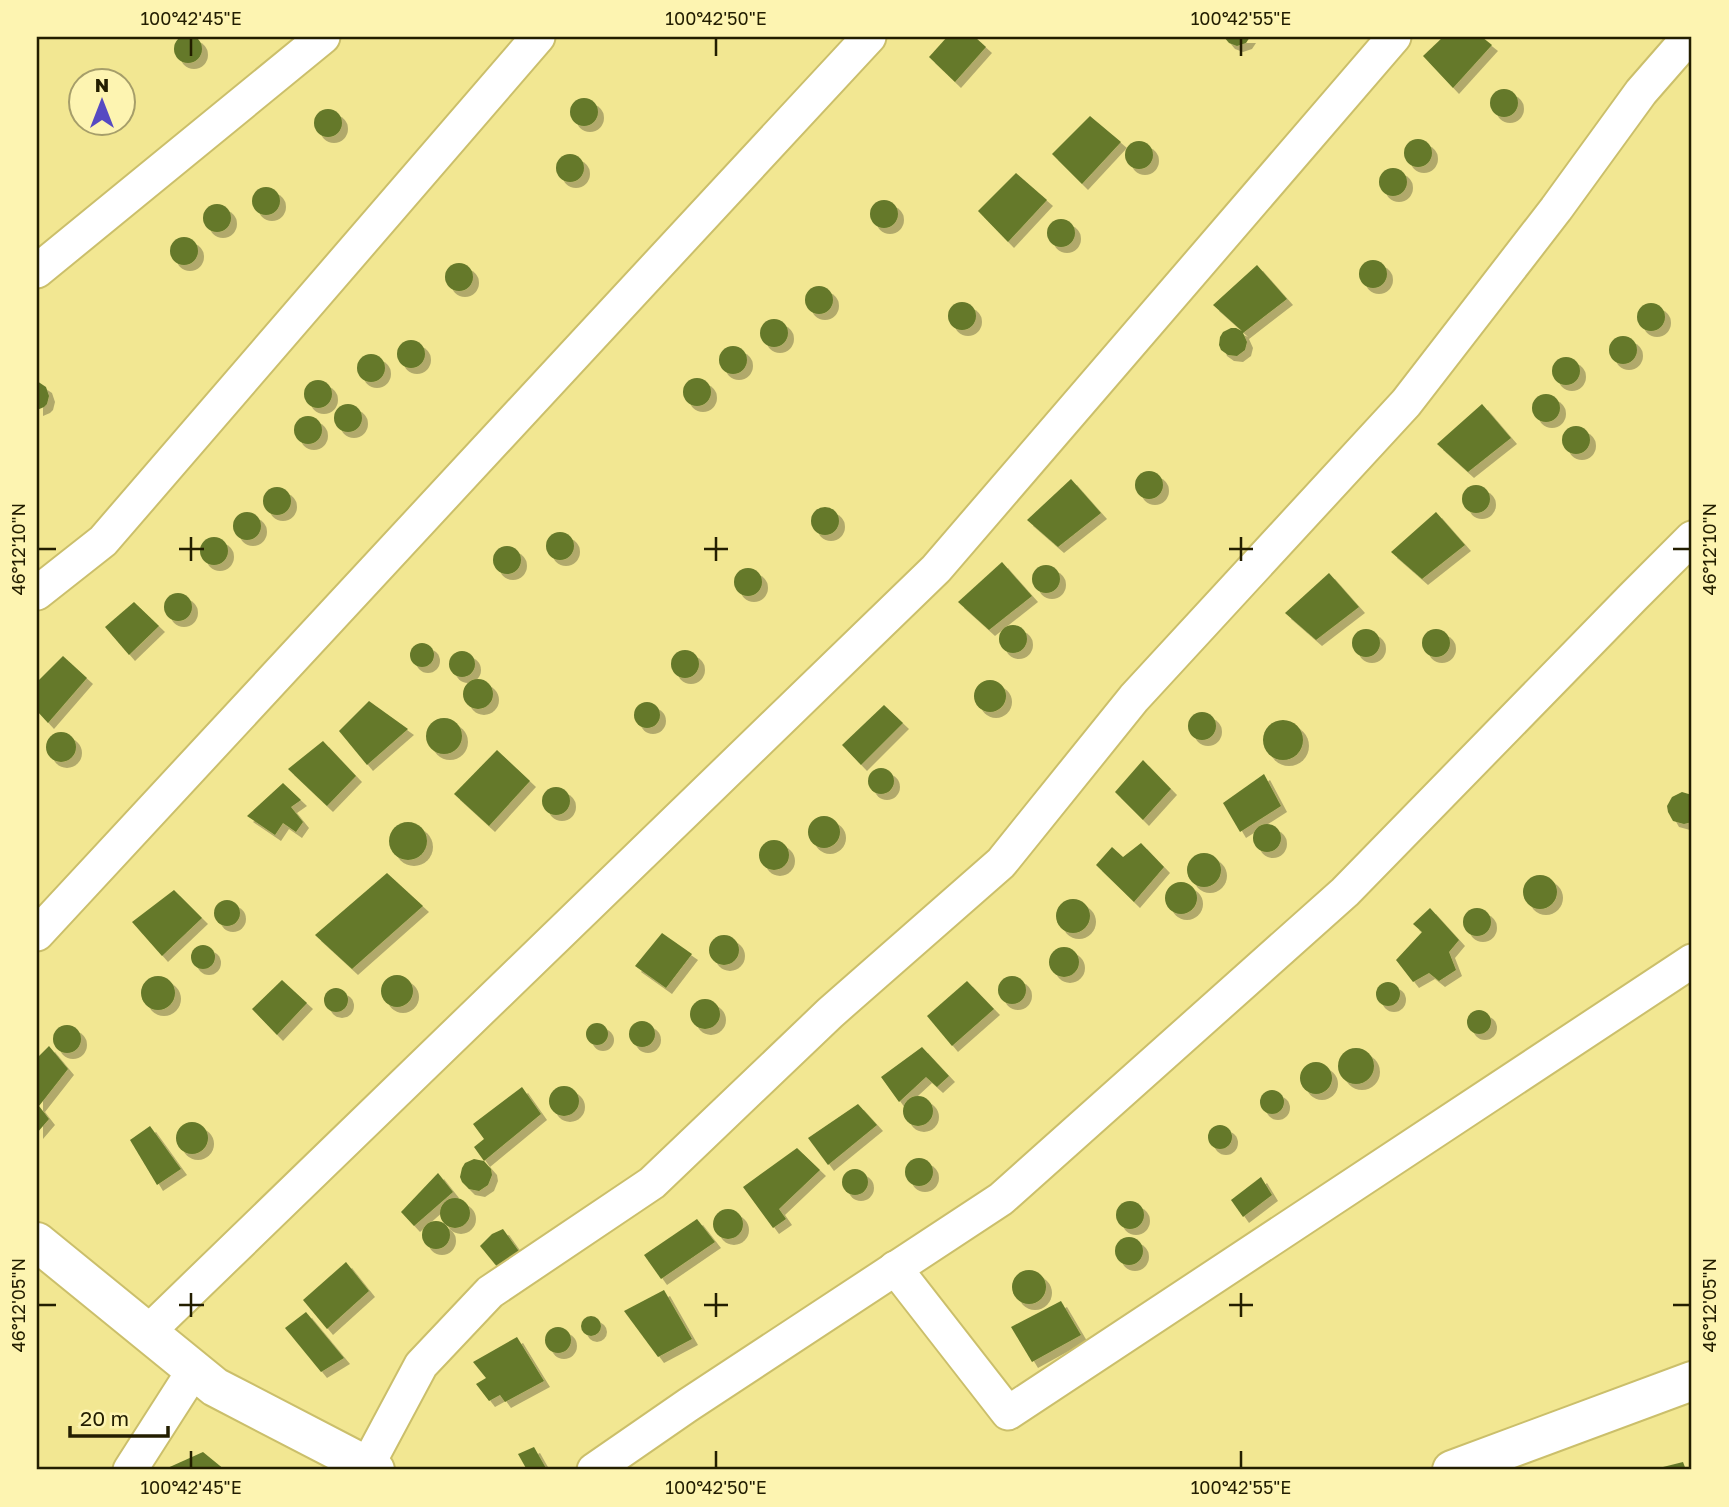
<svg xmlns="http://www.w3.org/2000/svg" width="1729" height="1507" viewBox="0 0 1729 1507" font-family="'Golos Text',sans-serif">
	<defs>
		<filter id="shadow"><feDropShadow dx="6" dy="6" stdDeviation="0" flood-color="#0004"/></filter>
	</defs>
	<rect width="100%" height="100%" fill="#f2e792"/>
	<g fill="#65792a" filter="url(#shadow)">
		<circle cx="188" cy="49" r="14"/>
		<path d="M947 37H975L986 47 955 82 929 57Z"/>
		<path d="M1224 37H1250L1246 43 1237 46 1229 43Z"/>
		<path d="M1443 37H1482L1492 45 1453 88 1423 56Z"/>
		<circle cx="1504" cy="103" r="14"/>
		<circle cx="584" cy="112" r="14"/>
		<circle cx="328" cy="123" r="14"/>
		<path d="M1090 116 1121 142 1082 184 1052 154Z"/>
		<circle cx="1418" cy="153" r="14"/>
		<circle cx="1139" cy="155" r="14"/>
		<circle cx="570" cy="168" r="14"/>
		<circle cx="1393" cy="182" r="14"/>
		<path d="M1016 173 1047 200 1008 242 978 211Z"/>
		<circle cx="266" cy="201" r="14"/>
		<circle cx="884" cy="214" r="14"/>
		<circle cx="217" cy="218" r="14"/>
		<circle cx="1061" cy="233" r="14"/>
		<circle cx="184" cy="251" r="14"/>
		<circle cx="1373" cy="274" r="14"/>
		<circle cx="459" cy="277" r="14"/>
		<path d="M1257 265 1287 299 1243 333 1247 342 1245 350 1237 356 1228 355 1221 350 1219 345 1220 337 1223 332 1231 328H1236L1242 331 1213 305Z"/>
		<circle cx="819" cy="300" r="14"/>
		<circle cx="962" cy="316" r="14"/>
		<circle cx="1651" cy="317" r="14"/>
		<circle cx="774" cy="333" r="14"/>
		<circle cx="1623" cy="350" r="14"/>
		<circle cx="411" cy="354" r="14"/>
		<circle cx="733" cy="360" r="14"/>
		<circle cx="371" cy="368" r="14"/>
		<circle cx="1566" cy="371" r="14"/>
		<circle cx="697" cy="392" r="14"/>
		<circle cx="318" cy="394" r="14"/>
		<path d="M37 381 46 387 49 396 47 404 44 407 37 410Z"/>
		<circle cx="1546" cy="408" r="14"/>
		<circle cx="348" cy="418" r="14"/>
		<path d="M1482 404 1511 438 1468 472 1437 444Z"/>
		<circle cx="308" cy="430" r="14"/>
		<circle cx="1576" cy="440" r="14"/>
		<circle cx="1149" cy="485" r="14"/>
		<path d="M1071 479 1101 513 1058 547 1027 520Z"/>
		<circle cx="1476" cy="499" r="14"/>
		<circle cx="277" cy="501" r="14"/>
		<circle cx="825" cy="521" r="14"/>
		<circle cx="247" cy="526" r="14"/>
		<path d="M1436 512 1465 545 1422 579 1391 552Z"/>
		<circle cx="560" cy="546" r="14"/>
		<circle cx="214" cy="551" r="14"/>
		<circle cx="507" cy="560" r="14"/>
		<path d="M1002 562 1032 596 989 630 958 602Z"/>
		<circle cx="1046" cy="579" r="14"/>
		<circle cx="748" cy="582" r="14"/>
		<path d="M1329 573 1359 607 1316 640 1285 613Z"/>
		<circle cx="178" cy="607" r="14"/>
		<path d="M134 602 159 626 129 655 105 627Z"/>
		<circle cx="1013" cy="639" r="14"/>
		<circle cx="1366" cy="643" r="14"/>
		<circle cx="1436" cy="643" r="14"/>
		<circle cx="422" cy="655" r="12"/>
		<circle cx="685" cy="664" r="14"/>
		<circle cx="462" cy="664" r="13"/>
		<path d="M63 656 87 678 48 723 37 711V682Z"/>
		<circle cx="478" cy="694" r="15"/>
		<circle cx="990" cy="696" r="16"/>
		<path d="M369 701 408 729 367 765 339 731Z"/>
		<circle cx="647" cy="715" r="13"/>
		<path d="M884 705 903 723 861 765 842 745Z"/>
		<circle cx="1202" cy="726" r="14"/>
		<circle cx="444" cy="736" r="18"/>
		<circle cx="1283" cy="740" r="20"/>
		<circle cx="61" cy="747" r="15"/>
		<path d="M323 741 356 776 327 806 288 769Z"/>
		<path d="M497 750 530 781 489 826 454 794Z"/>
		<path d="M1143 760 1171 789 1143 820 1115 792Z"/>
		<circle cx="881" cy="781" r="13"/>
		<path d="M1264 774 1281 806 1240 832 1223 803Z"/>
		<path d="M283 783 301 800 291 807 303 822 296 832 283 823 275 835 247 816Z"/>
		<circle cx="556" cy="801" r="14"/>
		<path d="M1682 792 1692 795V822L1684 824 1673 821 1668 812 1667 806 1672 797Z"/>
		<circle cx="824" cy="832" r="16"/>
		<circle cx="408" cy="841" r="19"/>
		<circle cx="1267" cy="838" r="14"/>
		<circle cx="774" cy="855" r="15"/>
		<path d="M1141 843 1164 867 1134 902 1096 865 1112 847 1123 857Z"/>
		<circle cx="1204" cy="870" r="17"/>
		<path d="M387 873 423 906 352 969 315 935Z"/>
		<circle cx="1540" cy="892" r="17"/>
		<circle cx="1181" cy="898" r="16"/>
		<path d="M174 890 202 918 162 956 132 922Z"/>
		<circle cx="1073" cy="916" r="17"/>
		<circle cx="227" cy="913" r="13"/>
		<circle cx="1477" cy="922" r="14"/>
		<path d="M1430 908 1459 940 1449 952 1456 970 1439 981 1429 973 1413 982 1396 960 1422 932 1413 924Z"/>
		<path d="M662 933 692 954 666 988 635 966Z"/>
		<circle cx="724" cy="950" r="15"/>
		<circle cx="203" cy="957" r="12"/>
		<circle cx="1064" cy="962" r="15"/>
		<circle cx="397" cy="991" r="16"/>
		<circle cx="158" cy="993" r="17"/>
		<circle cx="1012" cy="990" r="14"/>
		<path d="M282 980 307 1003 277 1035 252 1009Z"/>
		<path d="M967 981 994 1009 952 1046 927 1016Z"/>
		<circle cx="1388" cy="994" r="12"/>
		<circle cx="336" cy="1000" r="12"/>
		<circle cx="705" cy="1014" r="15"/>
		<circle cx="1479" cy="1022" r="12"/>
		<circle cx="642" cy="1034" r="13"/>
		<circle cx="597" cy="1034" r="11"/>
		<circle cx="67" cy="1039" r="14"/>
		<path d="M49 1046 68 1069 39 1106 49 1119 37 1133V1058Z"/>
		<path d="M922 1047 949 1076 937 1087 926 1077 899 1102 881 1077Z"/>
		<circle cx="1356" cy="1066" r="18"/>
		<circle cx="1316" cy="1078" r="16"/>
		<circle cx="564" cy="1101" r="15"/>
		<path d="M522 1087 541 1114 484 1161 491 1169 492 1175 488 1185 479 1191 469 1189 462 1182 460 1177 462 1168 465 1163 474 1159 484 1161 474 1147 484 1139 473 1124Z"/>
		<circle cx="1272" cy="1102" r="12"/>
		<circle cx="918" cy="1111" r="15"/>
		<path d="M858 1104 877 1125 828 1165 808 1138Z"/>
		<circle cx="192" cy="1138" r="16"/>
		<circle cx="1220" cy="1137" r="12"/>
		<path d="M150 1126 181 1169 157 1185 130 1140Z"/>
		<path d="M797 1148 820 1170 779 1209 786 1219 773 1228 743 1187Z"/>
		<circle cx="919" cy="1172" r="14"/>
		<circle cx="855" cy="1182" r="13"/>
		<path d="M438 1173 453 1192 414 1226 401 1212Z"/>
		<path d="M1261 1177 1272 1195 1243 1217 1231 1200Z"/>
		<circle cx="455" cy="1213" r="15"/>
		<circle cx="1130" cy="1215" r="14"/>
		<circle cx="728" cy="1224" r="15"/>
		<path d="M697 1219 715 1242 661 1279 644 1255Z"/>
		<circle cx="436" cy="1235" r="14"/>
		<path d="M503 1229 523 1257 503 1274 480 1246 492 1234Z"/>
		<circle cx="1129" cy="1251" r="14"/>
		<path d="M346 1262 369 1291 327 1329 303 1300Z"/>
		<circle cx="1029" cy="1287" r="17"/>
		<path d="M664 1290 692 1339 658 1357 624 1311Z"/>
		<path d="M1061 1301 1081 1335 1032 1362 1011 1327Z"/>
		<path d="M306 1312 344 1358 321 1372 285 1328Z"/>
		<circle cx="591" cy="1326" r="10"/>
		<circle cx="558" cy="1340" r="13"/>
		<path d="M517 1337 544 1381 505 1402 500 1395 489 1401 476 1384 486 1378 473 1362Z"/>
		<path d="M534 1447 547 1470H527L518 1454Z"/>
		<path d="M203 1452 225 1470H163Z"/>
		<path d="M1683 1462 1686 1470H1655V1469Z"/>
	</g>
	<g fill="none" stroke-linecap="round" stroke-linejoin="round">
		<g stroke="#cbbf6b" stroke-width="37">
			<g id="street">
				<path d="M37 271 323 37"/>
				<path d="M37 593 103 541 538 37"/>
				<path d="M37 934 869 37"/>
				<path d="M895 1268 1008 1413 1692 961"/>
				<path d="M148 1332 936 569 1394 37"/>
				<path d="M367 1466 421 1365 490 1292 652 1183 830 1013 1001 863 1134 698 1406 403 1556 209 1641 92 1689 37"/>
				<path d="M130 1470 194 1370"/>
				<path d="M594 1470 688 1405 1001 1199 1345 892 1633 597 1692 538"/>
			</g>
		</g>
		<g stroke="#cbbf6b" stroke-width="42">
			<g id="secondary">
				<path d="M37 1242 215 1387 375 1470"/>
				<path d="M1452 1470 1692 1381"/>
			</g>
		</g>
		<use href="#street" stroke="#fff" stroke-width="33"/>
		<use href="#secondary" stroke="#fff" stroke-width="38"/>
	</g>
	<path fill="none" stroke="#231e00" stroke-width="2.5" d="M191 38V56M716 38V56M1241 38V56M191 537V561M716 537V561M1241 537V561M38 549H56M179 549H204M704 549H728M1229 549H1253M1673 549H1690M191 1293V1317M716 1293V1317M1241 1293V1317M38 1305H56M179 1305H204M704 1305H728M1229 1305H1253M1673 1305H1690M191 1451V1468M716 1451V1468M1241 1451V1468"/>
	<rect width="1729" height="1507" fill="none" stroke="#fdf4b1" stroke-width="77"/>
	<g transform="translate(102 102)"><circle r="33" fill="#fdf4b1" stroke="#a69e6a" stroke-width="2"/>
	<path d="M0-5L12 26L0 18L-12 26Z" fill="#564ac2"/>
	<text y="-10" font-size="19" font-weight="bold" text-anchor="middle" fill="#231e00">N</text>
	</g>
	<path d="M70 1426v10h98v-10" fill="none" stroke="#231e00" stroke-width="3.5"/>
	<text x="80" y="1426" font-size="21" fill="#231e00" stroke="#fdf4b1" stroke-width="5" paint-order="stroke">20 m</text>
	<rect x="38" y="38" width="1652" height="1430" fill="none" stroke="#231e00" stroke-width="2.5"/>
	<g font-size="18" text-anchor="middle" fill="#231e00">
		<text x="191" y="25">100°42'45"E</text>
		<text x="716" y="25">100°42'50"E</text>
		<text x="1241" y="25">100°42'55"E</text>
		<text transform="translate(19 549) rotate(-90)" y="6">46°12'10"N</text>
		<text transform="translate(1710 549) rotate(-90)" y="6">46°12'10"N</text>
		<text transform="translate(19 1305) rotate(-90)" y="6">46°12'05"N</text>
		<text transform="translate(1710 1305) rotate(-90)" y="6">46°12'05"N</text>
		<text x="191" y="1494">100°42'45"E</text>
		<text x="716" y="1494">100°42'50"E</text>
		<text x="1241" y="1494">100°42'55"E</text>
	</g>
</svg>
